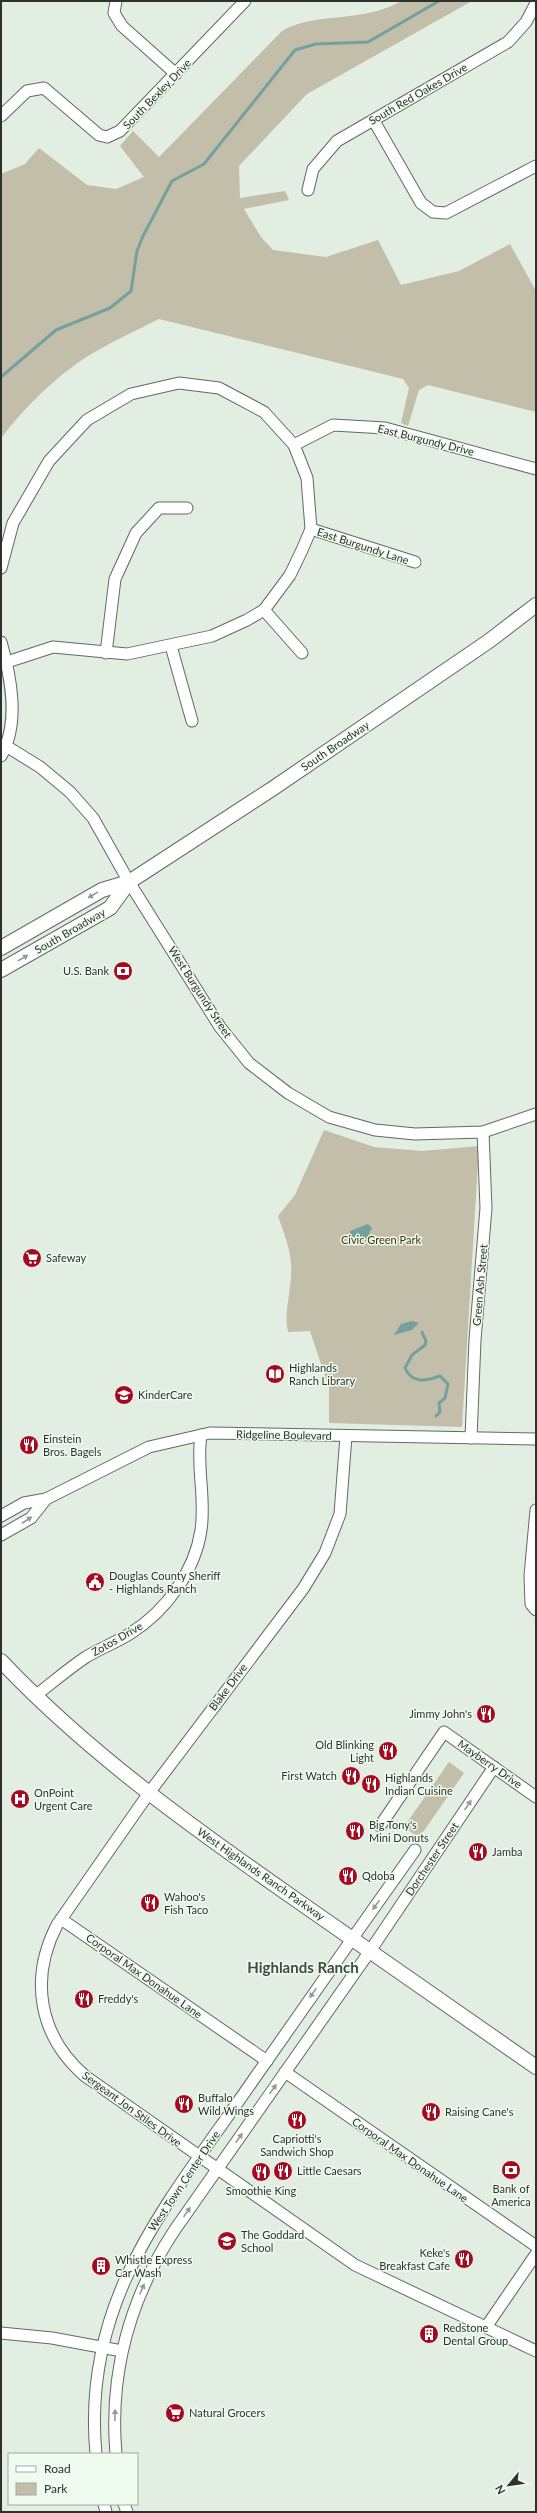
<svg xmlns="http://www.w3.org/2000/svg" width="537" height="2513" viewBox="0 0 537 2513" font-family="Lato,sans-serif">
	<rect width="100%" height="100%" fill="#e2eee2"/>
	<g fill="#c3bea9">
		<path d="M401 1H472L307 94 239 166 240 198 285 191 289 200 244 209 261 237 273 250 326 257 378 240 401 285 459 271 510 244 536 291V412L428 385 419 390 408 426 401 423 409 388 403 379 159 319C135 331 111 342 88 356 55 377 25 407 1 438V174L25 164 39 148 87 185 116 189 144 177 120 146 133 131 159 157 282 31C316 11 363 24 401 1Z"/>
		<path d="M324 1130 374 1147 422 1151 479 1146 462 1427 329 1423V1388L310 1331 288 1332C284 1313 290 1296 291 1276 293 1255 285 1236 278 1216L295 1195Z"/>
		<path d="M449 1762 464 1773 419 1838 404 1827Z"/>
	</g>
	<g fill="#74a19e">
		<path d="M368 1224 372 1228 365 1242H356L350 1239V1231Z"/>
		<path d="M412 1321 419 1323 412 1330 394 1335 401 1324Z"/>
	</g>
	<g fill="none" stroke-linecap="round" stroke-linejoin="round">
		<g stroke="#74a19e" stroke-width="3">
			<path d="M1 377 56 330 110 308 131 291 137 251 143 236 172 181 204 164 295 50 316 44 368 42 439 1"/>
			<path d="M422 1332 426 1341 425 1345 412 1355 405 1368C412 1384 426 1381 440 1376L448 1384 445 1398 439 1403 440 1412 436 1416"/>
		</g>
		<g stroke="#606a60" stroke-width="13">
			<g id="minor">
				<path d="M116 1 114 13 122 26 176 74"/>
				<path d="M1 116 27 91 44 88 99 135 107 137 120 131 245 1"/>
				<path d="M374 121 421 203 433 212 446 213 536 166"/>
				<path d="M308 190 313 169 337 141 508 42 526 22 536 3"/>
				<path d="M294 445 333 425 385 428 536 469"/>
				<path d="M311 529 415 562"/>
				<path d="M1 568 13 523 49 461 87 420 131 394 179 383 219 388 264 412 294 445 307 478 311 529 302 550 290 575 264 610 247 620 212 636 127 654 53 647 7 662"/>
				<path d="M264 610 302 653"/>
				<path d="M1 642C11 677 20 723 1 756"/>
				<path d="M171 646 192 721"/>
				<path d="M106 653 115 579 136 533 159 508H187"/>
				<path d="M6 746 40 767 70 792 93 818 129 882 220 1027 249 1063 288 1093 329 1117 375 1130 415 1134 483 1132 536 1114"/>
				<path d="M346 1436 340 1514 325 1553 303 1589 149 1793 57 1925C29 1979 39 2036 85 2076L355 2265 536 2351"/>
				<path d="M471 1438 475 1340 486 1208 483 1132"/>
				<path d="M536 1510 530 1576 531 1604 536 1610"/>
				<path d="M1 1516 24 1503 46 1499 149 1447 210 1433 536 1439"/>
				<path d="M1 1535 31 1518 46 1499"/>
				<path d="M35 1696C52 1683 68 1669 86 1657 101 1648 117 1642 131 1633 166 1611 195 1571 201 1530 206 1498 196 1467 201 1435"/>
				<path d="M380 1826 444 1732 536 1797"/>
				<path d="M61 1919 267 2061"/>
				<path d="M285 2072 536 2246"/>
				<path d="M486 2327 536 2254"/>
				<path d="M1 2333 52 2338 122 2351"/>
				<path d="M96 2454C81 2297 171 2200 254 2079 307 2003 361 1926 415 1850"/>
				<path d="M116 2454C109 2374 130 2298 174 2231L370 1951 494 1767"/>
				<path d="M104 2504 106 2512"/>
				<path d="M124 2504 127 2512"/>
			</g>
		</g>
		<g stroke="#606a60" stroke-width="16">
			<g id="major">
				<path d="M1 948 102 890 129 882 272 789 489 641 536 605"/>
				<path d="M1 970 110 908 129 882"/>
				<path d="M1 1661C88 1753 192 1827 295 1899 375 1955 456 2011 536 2067"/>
			</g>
		</g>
		<use href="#minor" stroke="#fff" stroke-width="11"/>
		<use href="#major" stroke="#fff" stroke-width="14"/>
	</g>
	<defs><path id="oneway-solid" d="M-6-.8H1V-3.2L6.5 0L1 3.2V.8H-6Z"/></defs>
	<g fill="#969896">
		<use href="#oneway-solid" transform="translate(93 895) rotate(149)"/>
		<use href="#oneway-solid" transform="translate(23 958) rotate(-29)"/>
		<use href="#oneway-solid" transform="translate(27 1520) rotate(-33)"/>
		<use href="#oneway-solid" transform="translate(468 1805) rotate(-56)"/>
		<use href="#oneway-solid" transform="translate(376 1905) rotate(125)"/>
		<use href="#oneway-solid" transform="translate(313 1993) rotate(125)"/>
		<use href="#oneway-solid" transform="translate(273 2089) rotate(-54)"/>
		<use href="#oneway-solid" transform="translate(239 2138) rotate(-55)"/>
		<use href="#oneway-solid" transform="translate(187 2212) rotate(-55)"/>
		<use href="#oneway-solid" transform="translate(142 2289) rotate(-66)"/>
		<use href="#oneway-solid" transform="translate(115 2415) rotate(-89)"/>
	</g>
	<defs>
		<g id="bank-disc" transform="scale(1)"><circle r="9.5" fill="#a40a1f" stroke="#f0fbef"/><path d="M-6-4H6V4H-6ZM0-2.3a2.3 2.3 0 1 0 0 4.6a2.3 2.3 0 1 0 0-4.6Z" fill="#fff"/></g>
		<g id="supermarket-disc" transform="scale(1)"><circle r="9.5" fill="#a40a1f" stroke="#f0fbef"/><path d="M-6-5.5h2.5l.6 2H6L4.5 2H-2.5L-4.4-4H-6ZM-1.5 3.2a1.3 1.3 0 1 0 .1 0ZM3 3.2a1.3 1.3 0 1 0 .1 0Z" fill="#fff"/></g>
		<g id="library-disc" transform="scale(1)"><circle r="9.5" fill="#a40a1f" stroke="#f0fbef"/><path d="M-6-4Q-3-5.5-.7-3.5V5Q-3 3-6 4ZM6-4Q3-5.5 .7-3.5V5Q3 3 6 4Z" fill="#fff"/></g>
		<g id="school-disc" transform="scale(1)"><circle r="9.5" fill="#a40a1f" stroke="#f0fbef"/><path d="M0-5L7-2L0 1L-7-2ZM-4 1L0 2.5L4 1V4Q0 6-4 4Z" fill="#fff"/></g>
		<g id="restaurant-disc" transform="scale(1)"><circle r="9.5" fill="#a40a1f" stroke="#f0fbef"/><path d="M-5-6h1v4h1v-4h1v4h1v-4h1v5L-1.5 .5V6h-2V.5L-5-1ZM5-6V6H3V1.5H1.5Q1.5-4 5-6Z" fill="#fff"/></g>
		<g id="civic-disc" transform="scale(1)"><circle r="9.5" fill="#a40a1f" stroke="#f0fbef"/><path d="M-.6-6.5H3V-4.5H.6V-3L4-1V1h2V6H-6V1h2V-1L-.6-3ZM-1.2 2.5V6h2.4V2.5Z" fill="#fff"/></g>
		<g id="hospital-disc" transform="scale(1)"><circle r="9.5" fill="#a40a1f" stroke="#f0fbef"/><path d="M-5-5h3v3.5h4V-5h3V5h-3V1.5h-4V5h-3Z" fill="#fff"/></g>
		<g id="building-disc" transform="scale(1)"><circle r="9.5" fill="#a40a1f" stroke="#f0fbef"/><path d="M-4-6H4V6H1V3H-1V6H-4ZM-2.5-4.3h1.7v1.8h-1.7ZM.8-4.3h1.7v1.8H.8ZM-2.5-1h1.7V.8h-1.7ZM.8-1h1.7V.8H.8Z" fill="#fff"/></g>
	</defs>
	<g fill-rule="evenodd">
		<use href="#bank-disc" x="123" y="971"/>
		<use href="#supermarket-disc" x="32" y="1258"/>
		<use href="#library-disc" x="275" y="1374"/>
		<use href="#school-disc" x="124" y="1395"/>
		<use href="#restaurant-disc" x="29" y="1445"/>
		<use href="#civic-disc" x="95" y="1582"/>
		<use href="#restaurant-disc" x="486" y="1714"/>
		<use href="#restaurant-disc" x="388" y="1751"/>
		<use href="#restaurant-disc" x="351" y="1776"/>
		<use href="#restaurant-disc" x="371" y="1784"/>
		<use href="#hospital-disc" x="20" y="1799"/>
		<use href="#restaurant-disc" x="355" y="1831"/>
		<use href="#restaurant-disc" x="478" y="1852"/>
		<use href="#restaurant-disc" x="348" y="1876"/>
		<use href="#restaurant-disc" x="150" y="1903"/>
		<use href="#restaurant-disc" x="84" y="1999"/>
		<use href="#restaurant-disc" x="184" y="2104"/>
		<use href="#restaurant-disc" x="431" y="2112"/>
		<use href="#restaurant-disc" x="297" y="2120"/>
		<use href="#bank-disc" x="511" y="2170"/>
		<use href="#restaurant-disc" x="283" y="2171"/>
		<use href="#restaurant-disc" x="261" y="2172"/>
		<use href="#school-disc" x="227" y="2241"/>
		<use href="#restaurant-disc" x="464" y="2259"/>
		<use href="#building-disc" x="101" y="2266"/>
		<use href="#building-disc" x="429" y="2334"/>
		<use href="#supermarket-disc" x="175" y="2413"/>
	</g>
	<g text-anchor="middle" stroke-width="3" stroke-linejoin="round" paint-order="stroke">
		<g font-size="11" fill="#2d322d" stroke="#f0fbef">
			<text transform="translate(157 94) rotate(-46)" y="4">South Bexley Drive</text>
			<text transform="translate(418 94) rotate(-30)" y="4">South Red Oakes Drive</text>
			<text transform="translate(426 440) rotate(14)" y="4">East Burgundy Drive</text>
			<text transform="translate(363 546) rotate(18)" y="4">East Burgundy Lane</text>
			<text transform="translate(335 746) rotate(-34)" y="4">South Broadway</text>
			<text transform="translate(70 931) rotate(-30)" y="4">South Broadway</text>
			<text transform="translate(200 992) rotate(57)" y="4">West Burgundy Street</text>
			<text transform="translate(480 1285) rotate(-85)" y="4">Green Ash Street</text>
			<text transform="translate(284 1435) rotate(1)" y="4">Ridgeline Boulevard</text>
			<text transform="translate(117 1639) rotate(-30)" y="4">Zotos Drive</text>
			<text transform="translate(228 1687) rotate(-53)" y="4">Blake Drive</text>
			<text transform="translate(490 1764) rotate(35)" y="4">Mayberry Drive</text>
			<text transform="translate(432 1859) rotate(-56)" y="4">Dorchester Street</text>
			<text transform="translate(261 1874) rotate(35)" y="4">West Highlands Ranch Parkway</text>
			<text transform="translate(144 1976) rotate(35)" y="4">Corporal Max Donahue Lane</text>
			<text transform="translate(132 2109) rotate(36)" y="4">Sergeant Jon Stiles Drive</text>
			<text transform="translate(410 2160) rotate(35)" y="4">Corporal Max Donahue Lane</text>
			<text transform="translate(184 2181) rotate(-56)" y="4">West Town Center Drive</text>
		</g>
		<g font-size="11" fill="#2d322d" stroke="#f0fbef" text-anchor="start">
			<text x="109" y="975" text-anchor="end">U.S. Bank</text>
			<text x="46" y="1262">Safeway</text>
			<text x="289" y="1372">Highlands<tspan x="289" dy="13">Ranch Library</tspan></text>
			<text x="138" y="1399">KinderCare</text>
			<text x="43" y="1443">Einstein<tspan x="43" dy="13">Bros. Bagels</tspan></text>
			<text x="109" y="1580">Douglas County Sheriff<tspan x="109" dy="13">- Highlands Ranch</tspan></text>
			<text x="472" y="1718" text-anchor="end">Jimmy John's</text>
			<text x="374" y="1749" text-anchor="end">Old Blinking<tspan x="374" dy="13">Light</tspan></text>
			<text x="337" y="1780" text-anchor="end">First Watch</text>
			<text x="385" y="1782">Highlands<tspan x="385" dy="13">Indian Cuisine</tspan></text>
			<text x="34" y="1797">OnPoint<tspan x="34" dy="13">Urgent Care</tspan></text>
			<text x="369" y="1829">Big Tony's<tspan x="369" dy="13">Mini Donuts</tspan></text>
			<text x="492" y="1856">Jamba</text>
			<text x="362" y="1880">Qdoba</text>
			<text x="164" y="1901">Wahoo's<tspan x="164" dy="13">Fish Taco</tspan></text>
			<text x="98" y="2003">Freddy's</text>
			<text x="198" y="2102">Buffalo<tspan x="198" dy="13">Wild Wings</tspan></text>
			<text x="445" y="2116">Raising Cane's</text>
			<text x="297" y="2143" text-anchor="middle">Capriotti's<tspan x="297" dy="13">Sandwich Shop</tspan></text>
			<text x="297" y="2175">Little Caesars</text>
			<text x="511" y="2193" text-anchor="middle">Bank of<tspan x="511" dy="13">America</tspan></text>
			<text x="261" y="2195" text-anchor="middle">Smoothie King</text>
			<text x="241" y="2239">The Goddard<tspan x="241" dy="13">School</tspan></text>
			<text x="450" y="2257" text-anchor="end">Keke's<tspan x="450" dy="13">Breakfast Cafe</tspan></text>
			<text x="115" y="2264">Whistle Express<tspan x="115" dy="13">Car Wash</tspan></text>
			<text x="443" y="2332">Redstone<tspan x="443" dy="13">Dental Group</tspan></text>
			<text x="189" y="2417">Natural Grocers</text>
		</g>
		<g font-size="11" fill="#3d3304" stroke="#f0fbef">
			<text x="381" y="1244">Civic Green Park</text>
		</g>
		<g font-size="15" font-weight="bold" fill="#414a40" stroke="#f0fbef">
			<text x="303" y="1973">Highlands Ranch</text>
		</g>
	</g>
	<rect width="537" height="2513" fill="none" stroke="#2d322d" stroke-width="4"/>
	<rect x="8" y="2453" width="130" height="52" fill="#f0fbef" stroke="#a2aba1"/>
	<rect x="16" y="2466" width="20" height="6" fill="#ffffff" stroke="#a2aba1"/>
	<text x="44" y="2473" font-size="12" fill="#2d322d">Road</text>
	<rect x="16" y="2483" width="20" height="12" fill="#c3bea9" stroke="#a2aba1"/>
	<text x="44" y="2493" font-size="12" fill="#2d322d">Park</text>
	<g transform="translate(509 2485) rotate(241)" stroke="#f0fbef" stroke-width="3" paint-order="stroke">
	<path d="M0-3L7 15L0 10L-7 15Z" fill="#2d322d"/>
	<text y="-6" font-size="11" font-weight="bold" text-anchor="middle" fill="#2d322d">N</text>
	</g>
</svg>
